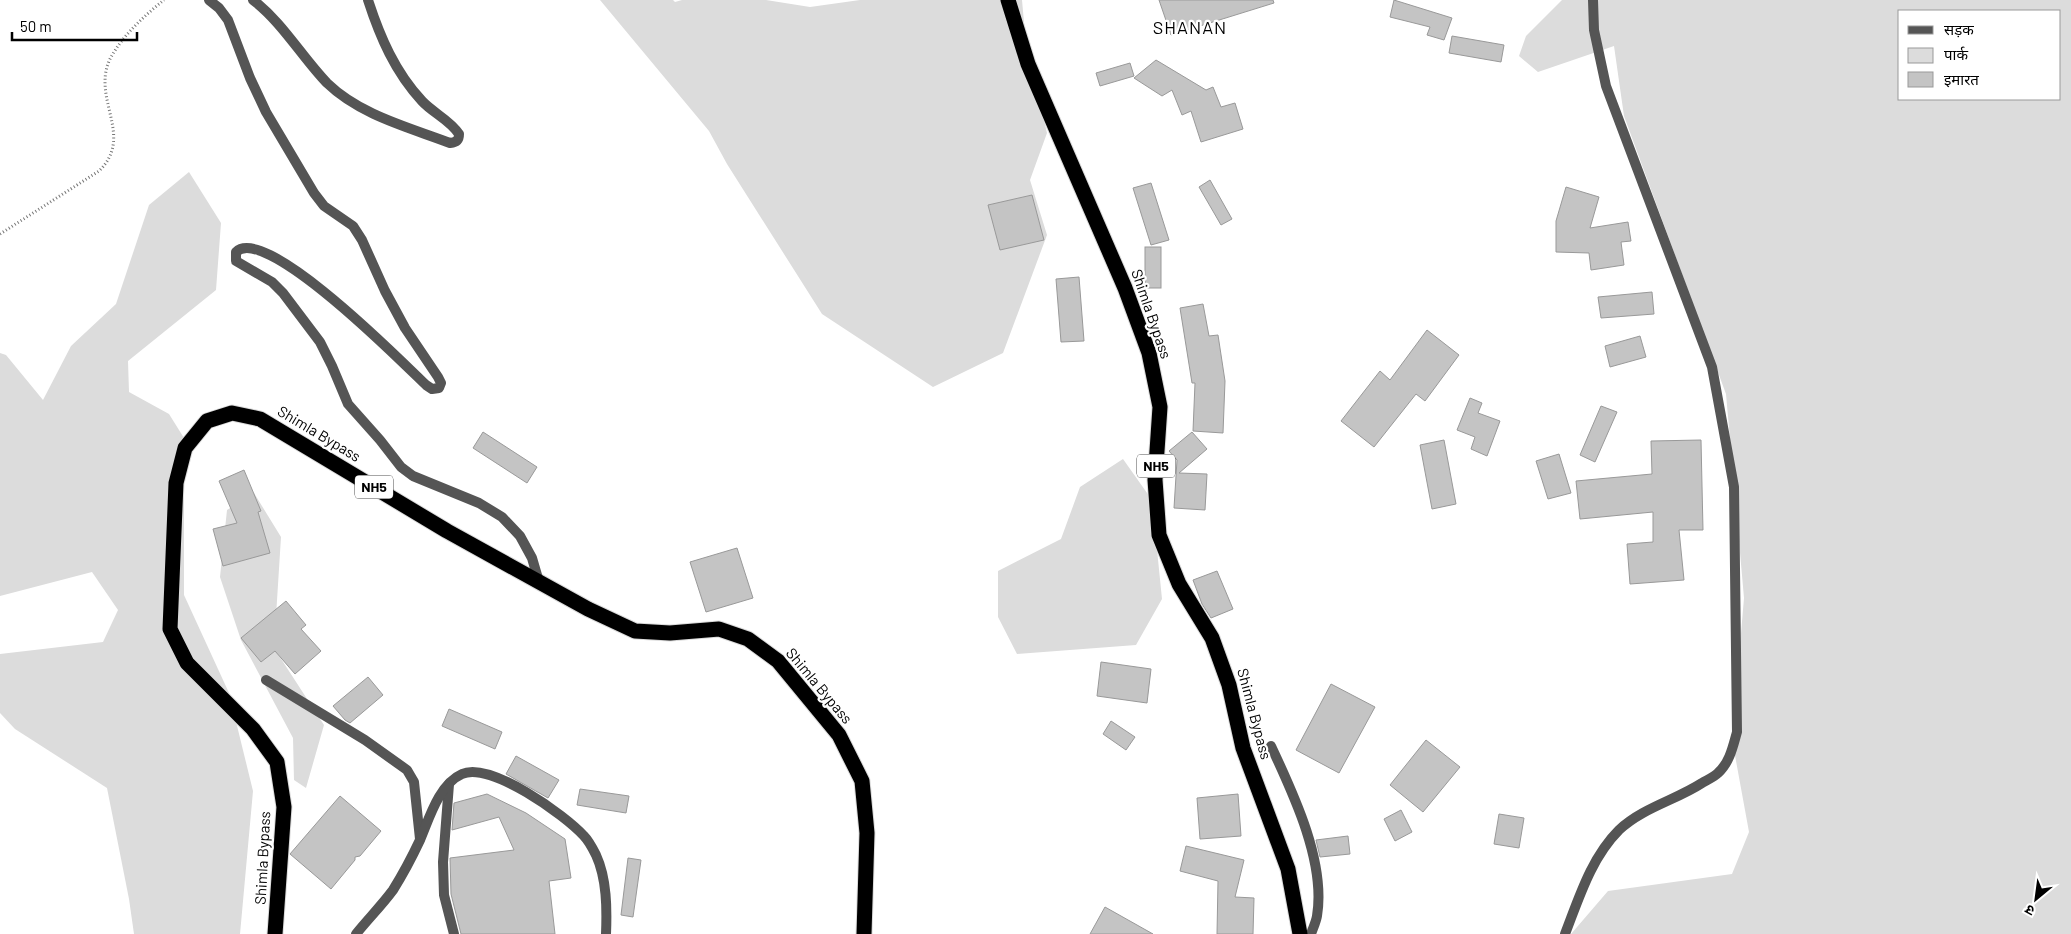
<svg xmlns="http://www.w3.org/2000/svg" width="2071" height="934" viewBox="0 0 2071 934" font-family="Barlow,'Noto Sans Devanagari',sans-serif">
	<rect width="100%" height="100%" fill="#fff"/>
	<g fill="#dcdcdc" fill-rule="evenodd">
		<path d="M600 0H673L675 2 682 0H766L810 7 860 0H1022L1026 45 1047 133 1030 180 1047 235 1003 353 933 387 822 314 727 164 709 131Z"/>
		<path d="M1562 0H2071V934H1571L1608 891 1732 874 1749 832 1732 739 1744 598 1726 394 1624 116 1614 46 1538 72 1519 56 1526 36ZM1900 11H2060V99H1900Z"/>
		<path d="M189 172 221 223 216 290 128 361 129 392 169 414 184 438V595L229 693 253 791 240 934H134L129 899 107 788 15 729 0 713V654L103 642 118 610 92 572 0 596V353L6 355 43 400 71 346 116 304 149 205Z"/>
		<path d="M1123 459 1152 500 1162 599 1136 645 1017 654 998 617V571L1061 539 1080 487Z"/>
		<path d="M254 493 281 537 274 648 324 725 306 788 294 780 293 738 241 640 220 577 227 510Z"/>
	</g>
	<g fill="#c4c4c4" stroke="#999">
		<path d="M1159 0H1273L1274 3 1171 35Z"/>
		<path d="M1394 0 1452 18 1444 40 1427 35 1430 27 1390 17Z"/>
		<path d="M1452 36 1504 45 1501 62 1449 53Z"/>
		<path d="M1156 60 1206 90 1213 87 1221 107 1235 103 1243 129 1201 142 1191 111 1182 115 1172 90 1162 96 1134 78Z"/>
		<path d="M1130 63 1134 76 1100 86 1096 73Z"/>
		<path d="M1210 180 1232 219 1221 225 1199 187Z"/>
		<path d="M1151 183 1169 240 1151 245 1133 188Z"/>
		<path d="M1566 187 1599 197 1590 228 1628 222 1631 241 1621 242 1624 265 1591 270 1589 253 1556 252V221Z"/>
		<path d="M1032 195 1044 240 1000 250 988 205Z"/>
		<rect x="1145" y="247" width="16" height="41"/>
		<path d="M1079 277 1084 341 1061 342 1056 279Z"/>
		<path d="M1652 292 1654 314 1601 318 1598 297Z"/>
		<path d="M1203 304 1209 336 1218 335 1225 381 1223 433 1193 431 1195 383H1192L1180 308Z"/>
		<path d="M1427 330 1459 355 1425 401 1416 394 1374 447 1341 421 1380 371 1390 380Z"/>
		<path d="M1640 336 1646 357 1610 367 1605 346Z"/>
		<path d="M1470 398 1482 403 1478 413 1500 421 1487 456 1471 449 1475 437 1457 430Z"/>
		<path d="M1601 406 1617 412 1595 462 1580 455Z"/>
		<path d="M483 432 537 467 527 483 473 448Z"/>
		<path d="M1192 432 1207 449 1179 473 1207 474 1205 510 1174 508 1177 460 1169 451Z"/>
		<path d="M1444 440 1456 504 1432 509 1420 445Z"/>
		<path d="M1701 440 1703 530H1679L1684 580 1630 584 1627 544 1653 542V512L1580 519 1576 481 1652 474 1651 441Z"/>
		<path d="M1559 454 1571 493 1548 499 1536 461Z"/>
		<path d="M244 470 261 511 258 512 270 553 223 566 213 529 237 523 219 481Z"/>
		<path d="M737 548 753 598 706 612 690 562Z"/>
		<path d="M1217 571 1233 609 1211 618 1202 604 1193 580Z"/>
		<path d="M286 601 306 625 301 629 321 651 295 674 275 651 261 662 241 638Z"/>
		<path d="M1101 662 1151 669 1147 703 1097 696Z"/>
		<path d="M368 677 383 695 350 723 345 720 333 706Z"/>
		<path d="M1331 684 1375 707 1339 773 1296 750Z"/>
		<path d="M449 709 502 732 495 749 442 726Z"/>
		<path d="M1111 721 1135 737 1126 750 1103 734Z"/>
		<path d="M1426 740 1460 767 1423 812 1390 785Z"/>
		<path d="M516 756 559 780 548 798 506 774Z"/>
		<path d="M580 789 629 796 626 813 577 805Z"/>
		<path d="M487 794 526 813 565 839 571 878 549 881 555 934H461L451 894 450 858 514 850 499 817 452 830 454 803Z"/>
		<path d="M1238 794 1241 836 1200 839 1197 798Z"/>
		<path d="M340 796 381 831 360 856 355 857V860L331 889 290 854Z"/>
		<path d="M1401 810 1412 832 1395 841 1384 819Z"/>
		<path d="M1499 814 1524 818 1519 848 1494 844Z"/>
		<path d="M1348 836 1350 854 1320 857 1316 840Z"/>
		<path d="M1186 846 1244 860 1235 897 1254 898 1253 934H1217L1218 881 1180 871Z"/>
		<path d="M628 858 641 860 633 917 621 915Z"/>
		<path d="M1105 907 1153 934H1090Z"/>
	</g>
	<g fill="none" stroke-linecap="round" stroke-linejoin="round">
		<g stroke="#dbdbdb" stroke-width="17">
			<g id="highway">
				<path d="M1008 0 1028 64 1125 288 1149 353 1160 407 1155 480 1159 535 1179 584 1212 638 1229 685 1243 748 1288 869 1300 934"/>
				<path d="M275 934 284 807 277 762 253 729 187 663 170 629 176 483 185 448 207 421 232 413 260 419 447 531 588 609 635 631 670 633 719 629 748 639 778 661 839 735 862 781 867 833 864 934"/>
			</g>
		</g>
		<path stroke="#777" stroke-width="3" stroke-dasharray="1 2.5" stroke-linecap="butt" d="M0 234 99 171C135 136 91 99 110 59 122 36 144 16 164 0"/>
		<g stroke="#555" stroke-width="10">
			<path d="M209 0 219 8 228 20 250 78 266 112 314 193 324 206 353 226 362 240 385 291 405 328 438 377 441 383 439 388 432 389 426 385C403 363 265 223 236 252V261L272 282 283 293 320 342 332 366 348 404 380 440 401 467 413 476 479 503 502 517 520 536 532 558 539 582"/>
			<path d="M253 0C282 22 302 57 327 83 360 115 408 127 450 143 457 142 459 140 459 134 450 120 433 113 422 101 395 72 380 37 368 0"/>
			<path d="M266 680 365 740 407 770 414 782 420 839"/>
			<path d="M1271 746C1293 793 1326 862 1317 916 1316 922 1313 928 1311 934"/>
			<path d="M449 784 443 862 444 895 454 934"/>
			<path d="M356 934C368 919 382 905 393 890 403 874 412 857 420 840 429 819 439 784 462 774 490 761 565 815 584 836 589 841 593 849 596 855 607 879 607 909 606 934"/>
			<path d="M1565 934C1579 898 1591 858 1619 830 1642 808 1676 800 1702 783 1707 780 1714 777 1718 773 1730 762 1733 746 1737 732L1734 487 1712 367 1606 86 1594 30 1593 0"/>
		</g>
		<use href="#highway" stroke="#000" stroke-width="15"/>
	</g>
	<g text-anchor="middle" stroke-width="4.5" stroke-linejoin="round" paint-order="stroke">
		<g fill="#fff" stroke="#4c4c4c" stroke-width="1">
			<rect x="1137" y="454.5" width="38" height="23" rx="4"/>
			<rect x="355" y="475.5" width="38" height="23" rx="4"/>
		</g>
		<g font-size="14" font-weight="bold" fill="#000">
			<text x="1156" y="471">NH5</text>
			<text x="374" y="492">NH5</text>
		</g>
		<g font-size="15" fill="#000" stroke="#fff">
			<text transform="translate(1151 314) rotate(71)" y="5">Shimla Bypass</text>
			<text transform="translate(319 434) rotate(31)" y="5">Shimla Bypass</text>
			<text transform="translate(819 686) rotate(50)" y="5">Shimla Bypass</text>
			<text transform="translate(1254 714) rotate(75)" y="5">Shimla Bypass</text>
			<text transform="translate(263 858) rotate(-87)" y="5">Shimla Bypass</text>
		</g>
		<g font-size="18" letter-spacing="1" fill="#000" stroke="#fff">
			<text x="1190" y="34">SHANAN</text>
		</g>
	</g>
	<rect x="1898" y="10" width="162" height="90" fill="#ffffff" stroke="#999999"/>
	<rect x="1908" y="26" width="25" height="8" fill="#555555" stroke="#999999"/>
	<text x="1944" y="35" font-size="15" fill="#000000">सड़क</text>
	<rect x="1908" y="48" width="25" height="15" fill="#dcdcdc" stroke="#999999"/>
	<text x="1944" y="60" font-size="15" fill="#000000">पार्क</text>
	<rect x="1908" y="72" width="25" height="15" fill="#c4c4c4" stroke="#999999"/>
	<text x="1944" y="85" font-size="15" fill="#000000">इमारत</text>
	<g transform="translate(2036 899) rotate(209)" stroke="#ffffff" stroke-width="4" paint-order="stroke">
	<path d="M0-4L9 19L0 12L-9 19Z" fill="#000000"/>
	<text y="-8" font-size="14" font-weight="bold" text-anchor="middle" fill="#000000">उ</text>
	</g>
	<path d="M12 32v8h125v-8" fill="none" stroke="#000000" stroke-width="2.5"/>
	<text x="20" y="32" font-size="15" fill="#000000" stroke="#ffffff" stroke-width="4" paint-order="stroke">50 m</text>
</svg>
